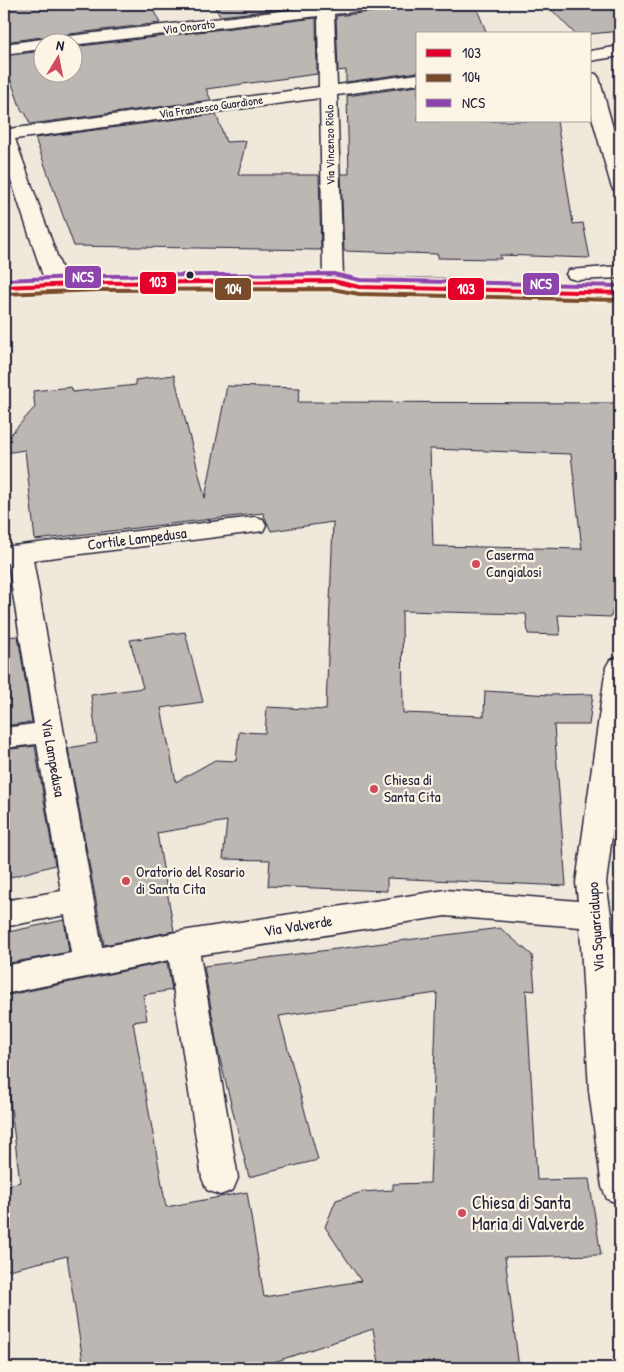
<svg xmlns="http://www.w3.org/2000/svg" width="624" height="1372" viewBox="0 0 624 1372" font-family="'Patrick Hand',sans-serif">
	<rect width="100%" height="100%" fill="#efe8db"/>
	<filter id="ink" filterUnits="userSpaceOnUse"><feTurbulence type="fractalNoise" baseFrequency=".02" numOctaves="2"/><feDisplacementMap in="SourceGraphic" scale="10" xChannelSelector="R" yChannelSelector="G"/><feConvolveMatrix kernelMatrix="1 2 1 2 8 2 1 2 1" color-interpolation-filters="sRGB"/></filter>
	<g filter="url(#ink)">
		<path fill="#d1cbc3" stroke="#7a767f" d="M378 277 456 278 464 281 461 285 371 282 369 280Z"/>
		<g fill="#bcb7b3" stroke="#22223b" fill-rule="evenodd">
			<path d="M4 4H150L160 23 53 36 50 40 42 37 4 42Z"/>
			<path d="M213 4H327L220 16Z"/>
			<path d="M389 4H475L487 34H418V72L346 82V70L338 71 336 16 379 11 386 9Z"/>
			<path d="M546 4H620V31L590 34H575Z"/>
			<path d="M316 18 317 74 206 89 211 100 30 124 25 112H22L10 78 4 79V56L42 51V72H72V47Z"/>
			<path d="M418 86V121H557L573 224 583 223 590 258 500 255 501 259 438 258V254L344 251 341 174H349L347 96Z"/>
			<path d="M216 114 226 142 246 141 238 175H319L321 250 74 246 35 138Z"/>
			<path d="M174 375 205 498 227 386 300 388 298 402 620 403V579L611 617 558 615 560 635 528 634 526 614 402 611 403 713 484 716 485 691 550 695 593 694 589 725H554L566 886 387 878V891L268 886 270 860 223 859 227 821 157 833 174 931 104 945 68 748 97 743 91 695 143 688 130 640 185 632 203 702 161 708 176 782 215 760 236 761 239 732 265 733 267 707 326 710 333 522 271 531 263 513 35 540 25 450 4 453V442L35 407 33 391 71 387 73 392 136 385 135 380ZM430 449 571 454 582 549 433 546Z"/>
			<path d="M18 636 32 722 4 726V637Z"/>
			<path d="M35 746 55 865 4 879V750Z"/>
			<path d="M64 920 69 952 4 964V933Z"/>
			<path d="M500 928 532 955 535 991 526 990 537 1180 589 1179 601 1255 505 1257 519 1368H380L373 1329 274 1362 275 1368H84L67 1256 4 1271V1186L20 1182 4 1051V996L167 962 172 990 143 995 147 1020 133 1022 166 1207 247 1192 264 1297 361 1281 325 1227 336 1200 362 1192 393 1190V1184L430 1183 437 993 279 1016 318 1160 249 1177 218 1051 204 966Z"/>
		</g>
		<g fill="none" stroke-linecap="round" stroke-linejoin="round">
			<g stroke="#22223b" stroke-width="3">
				<g id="minor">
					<path d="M341 4H387L385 7 379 9 334 14 337 85 418 74V84L337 95 343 277 359 281 620 287V299L359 293 333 287 100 289 4 293V281L44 279 4 159V128L9 129 319 87 318 16 72 45V42H51L53 38ZM320 98 323 275 65 278 15 139Z"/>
					<path d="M42 39 49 42H42V49L4 54V44Z"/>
					<path d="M620 46V56L590 61V51Z"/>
					<path d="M590 73 596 74 599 78 620 153V191L613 189 611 185 590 110Z"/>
					<path d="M620 266V278L576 280 569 278 566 274 569 270Z"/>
					<path d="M254 517 263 519 266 525 263 531 33 560 102 947 182 931 445 890 578 901 576 883 606 667 610 660 620 657V773L606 883 611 915 620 1049V1204L607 1199 602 1187 589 1091 580 927 445 916 200 955 238 1178 233 1190 220 1195 207 1190 202 1178 169 960 4 994V966L71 953 65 915 4 927V901L61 891 37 744 4 748V728L34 724 8 563H4V547Z"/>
				</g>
			</g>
			<use href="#minor" fill="#fcf5e5" fill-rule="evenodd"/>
			<g stroke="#fcf5e5" stroke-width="7">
				<path id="bus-1" d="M4 287 100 283 333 281 359 287 620 293"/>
			</g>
			<g stroke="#fcf5e5" stroke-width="7">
				<path id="bus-2" d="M4 294 100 290 332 289 359 294 620 300"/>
			</g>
			<g stroke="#fcf5e5" stroke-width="7">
				<path id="bus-3" d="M4 280 100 276 333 274 360 280 620 286"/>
			</g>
			<use href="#bus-1" stroke="#e4002b" stroke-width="4"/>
			<use href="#bus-2" stroke="#7a4b2a" stroke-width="4"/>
			<use href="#bus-3" stroke="#8e44ad" stroke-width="4"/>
		</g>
	</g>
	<circle fill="#22223b" stroke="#fcf5e5" stroke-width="2" cx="190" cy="275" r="4.5"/>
	<g fill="#d1495b" stroke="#fcf5e5" stroke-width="2">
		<circle cx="476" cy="564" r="5"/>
		<circle cx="374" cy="789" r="5"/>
		<circle cx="126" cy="881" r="5"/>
		<circle cx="462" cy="1213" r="5"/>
	</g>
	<g text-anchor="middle" stroke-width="4.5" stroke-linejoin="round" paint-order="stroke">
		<g font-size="12" fill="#22223b" stroke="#fcf5e5">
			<text transform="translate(189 27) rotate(-7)" y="4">Via Onorato</text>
			<text transform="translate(211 107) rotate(-8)" y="4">Via Francesco Guardione</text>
			<text transform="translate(330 145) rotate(-91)" y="4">Via Vincenzo Riolo</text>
		</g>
		<g font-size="15" fill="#22223b" stroke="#fcf5e5">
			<text transform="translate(137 539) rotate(-7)" y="5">Cortile Lampedusa</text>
			<text transform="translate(53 758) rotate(80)" y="5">Via Lampedusa</text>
			<text transform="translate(298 926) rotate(-9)" y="5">Via Valverde</text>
			<text transform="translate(596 927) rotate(-94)" y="5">Via Squarcialupo</text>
		</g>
		<g font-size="15" fill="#22223b" stroke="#fcf5e5" text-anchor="start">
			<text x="486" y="560">Caserma<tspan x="486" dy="17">Cangialosi</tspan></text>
			<text x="384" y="785">Chiesa di<tspan x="384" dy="17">Santa Cita</tspan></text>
			<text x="136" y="877">Oratorio del Rosario<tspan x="136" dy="17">di Santa Cita</tspan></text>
		</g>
		<g font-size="18" fill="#22223b" stroke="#fcf5e5" text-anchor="start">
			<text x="472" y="1209">Chiesa di Santa<tspan x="472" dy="21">Maria di Valverde</tspan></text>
		</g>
	</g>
	<g stroke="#fcf5e5" stroke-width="2">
		<rect x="64" y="265" width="38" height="24" rx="5" fill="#8e44ad"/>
		<rect x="139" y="271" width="38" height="24" rx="5" fill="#e4002b"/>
		<rect x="522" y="272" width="38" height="24" rx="5" fill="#8e44ad"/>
		<rect x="214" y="277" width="38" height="24" rx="5" fill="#7a4b2a"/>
		<rect x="447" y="277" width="38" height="24" rx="5" fill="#e4002b"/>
	</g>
	<g font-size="14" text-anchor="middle" font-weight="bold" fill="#fff">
		<text x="83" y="282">NCS</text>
		<text x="158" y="287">103</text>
		<text x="541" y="289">NCS</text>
		<text x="233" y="294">104</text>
		<text x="466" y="294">103</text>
	</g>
	<rect width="624" height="1372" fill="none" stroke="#fcf5e5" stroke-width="20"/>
	<rect x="10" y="10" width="604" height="1352" fill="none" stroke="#22223b" stroke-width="2" filter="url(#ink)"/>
	<rect x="416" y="32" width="175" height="90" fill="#fcf5e5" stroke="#a5a1a1"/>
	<rect x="426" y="49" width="25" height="8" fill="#e4002b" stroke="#a5a1a1"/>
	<text x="462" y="58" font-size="15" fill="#22223b">103</text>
	<rect x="426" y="74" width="25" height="8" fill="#7a4b2a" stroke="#a5a1a1"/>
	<text x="462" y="82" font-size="15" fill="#22223b">104</text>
	<rect x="426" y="99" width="25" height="8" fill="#8e44ad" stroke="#a5a1a1"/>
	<text x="462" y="108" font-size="15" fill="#22223b">NCS</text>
	<g transform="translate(58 58) rotate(10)"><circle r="24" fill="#fcf5e5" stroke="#a5a1a1"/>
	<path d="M0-4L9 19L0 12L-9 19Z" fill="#d1495b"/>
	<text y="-8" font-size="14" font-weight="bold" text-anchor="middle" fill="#22223b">N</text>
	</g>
</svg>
